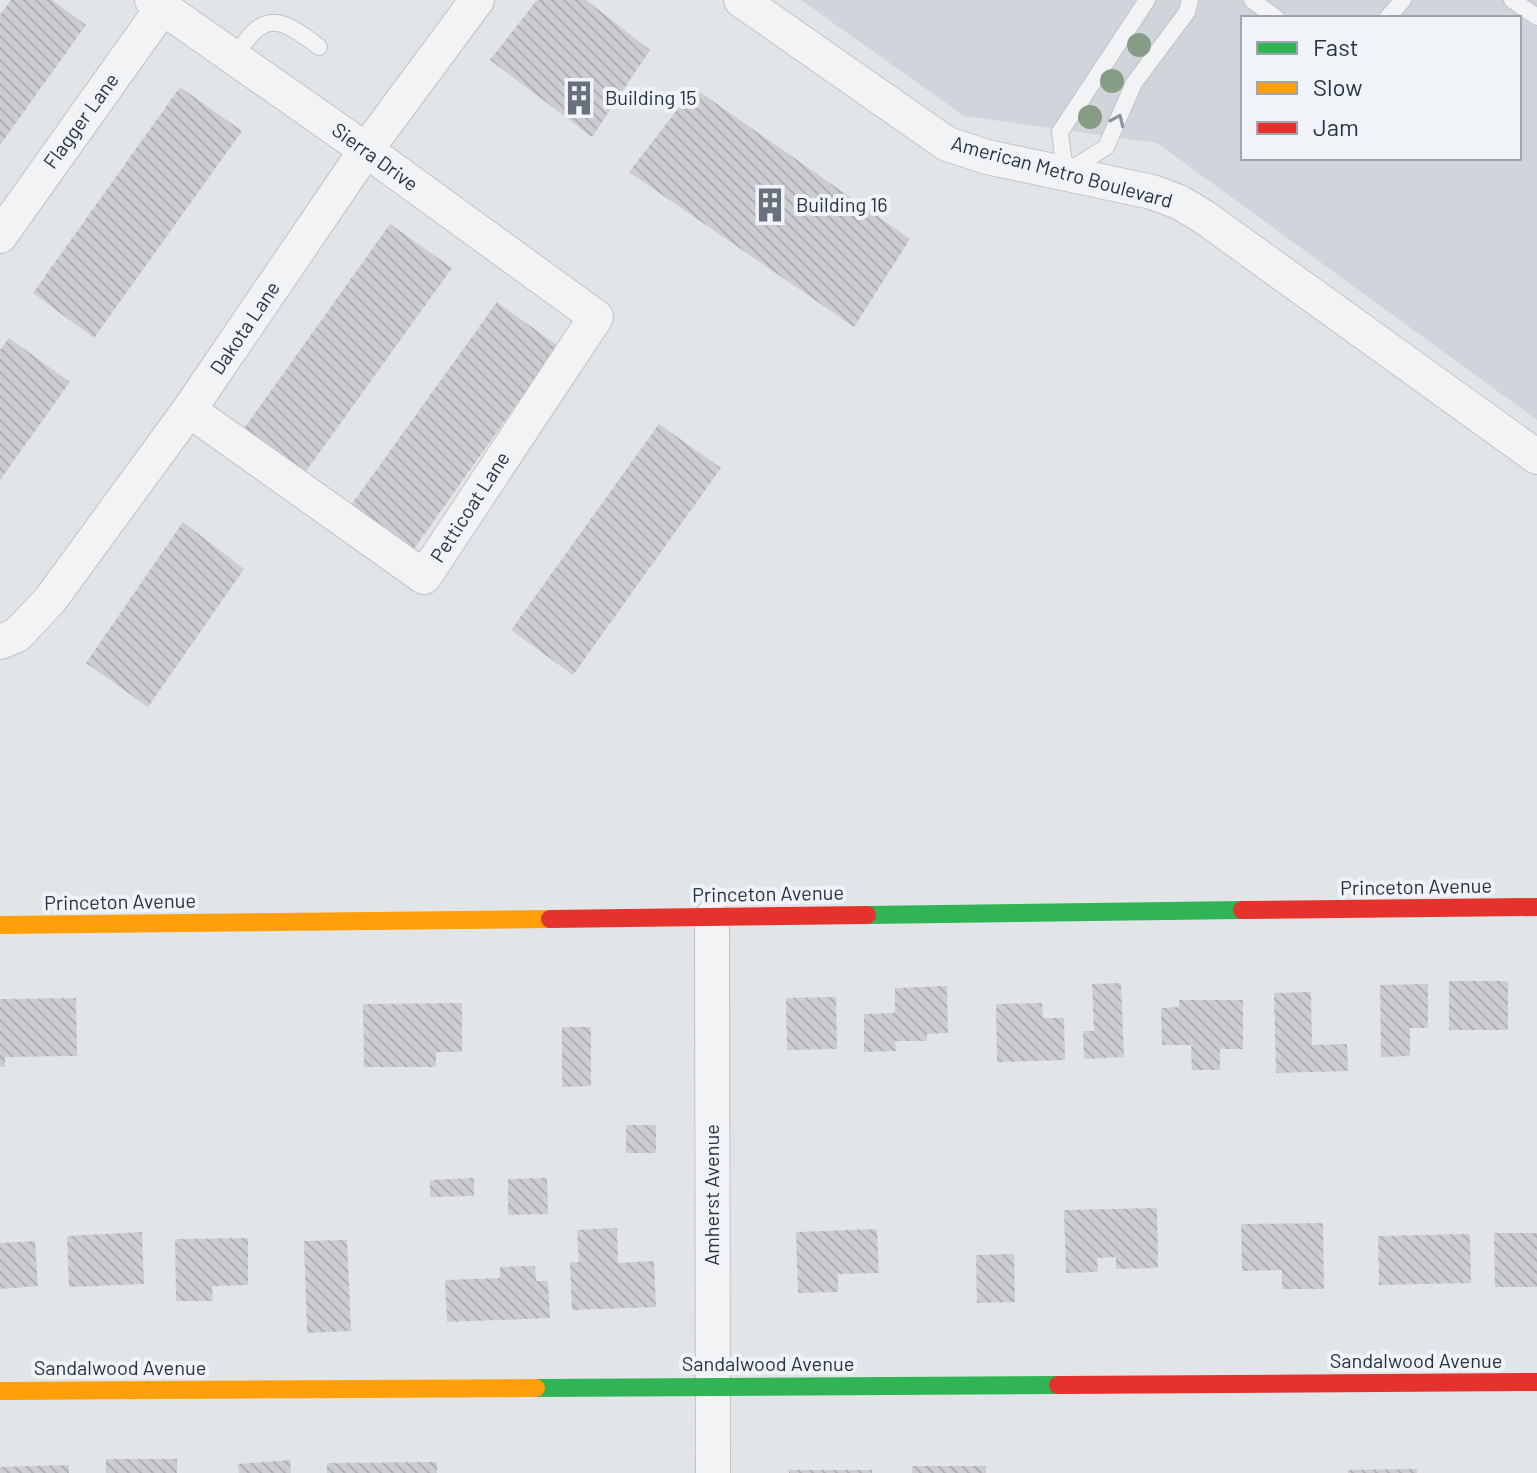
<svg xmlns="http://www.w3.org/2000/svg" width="1537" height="1473" viewBox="0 0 1537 1473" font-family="Barlow,sans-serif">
	<defs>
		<pattern id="building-back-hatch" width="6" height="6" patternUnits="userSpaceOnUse" patternTransform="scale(2)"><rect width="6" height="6" fill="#cbcdd0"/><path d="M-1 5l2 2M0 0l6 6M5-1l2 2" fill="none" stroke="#aeb0b4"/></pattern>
	</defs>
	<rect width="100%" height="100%" fill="#e2e5e8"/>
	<path fill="#d0d4db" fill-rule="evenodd" d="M801 0H1537V420L1157 143 964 116ZM1243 18H1519V158H1243Z"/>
	<g fill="url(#building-back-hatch)">
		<path d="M11 0H52L86 25 0 145V15Z"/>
		<path d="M537 0H586L650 50 592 137 490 60Z"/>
		<path d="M180 87 242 131 94 338 33 293Z"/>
		<path d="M694 88 910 239 854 327 629 172Z"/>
		<path d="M390 224 452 268 304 474 243 430Z"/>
		<path d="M497 302 558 346 411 553 349 508Z"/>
		<path d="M9 338 70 382 0 480V350Z"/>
		<path d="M659 424 721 468 573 675 511 630Z"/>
		<path d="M183 522 244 569 148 707 86 663Z"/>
		<rect x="1449" y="981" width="59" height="49"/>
		<path d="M1121 983 1124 1057 1084 1059 1083 1031H1094L1092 984Z"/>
		<path d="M1428 984V1028H1410V1056L1381 1057 1380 985Z"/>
		<path d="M947 986 948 1033 927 1034V1041H895L896 1051 864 1052V1014L895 1013V988Z"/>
		<path d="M1311 992 1312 1045 1347 1044 1348 1071 1276 1073 1274 993Z"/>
		<path d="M836 997 837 1049 787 1050 786 998Z"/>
		<path d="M76 998 77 1056 5 1057V1067H0V999Z"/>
		<path d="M1179 1000H1243V1049H1220V1070H1192L1191 1045H1162L1161 1008 1179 1007Z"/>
		<path d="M462 1003V1052H436V1067H364L363 1004Z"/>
		<path d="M1042 1003 1043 1018H1064L1065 1060 997 1062 996 1004Z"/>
		<path d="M562 1027H591V1086L562 1087Z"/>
		<rect x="626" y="1125" width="30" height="28"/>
		<path d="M474 1178V1196L430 1197V1180Z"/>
		<path d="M547 1178 548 1214 508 1215V1179Z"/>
		<path d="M1157 1208 1158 1268 1116 1269V1257L1097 1258 1098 1272 1066 1273 1064 1210Z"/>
		<path d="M1323 1223 1324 1289H1282V1270L1242 1271 1241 1224Z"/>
		<path d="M617 1228 618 1263 654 1261 656 1307 572 1310 570 1262H579L577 1230Z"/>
		<path d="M877 1229 879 1273 838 1274V1292L798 1293 796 1232Z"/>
		<path d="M142 1232 144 1284 69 1287 67 1236Z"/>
		<path d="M1494 1233H1537V1287H1495Z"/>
		<path d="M1470 1234 1471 1283 1379 1285 1378 1236Z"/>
		<path d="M248 1238V1285L212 1286 213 1301H176L175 1239Z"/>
		<path d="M347 1240 351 1331 307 1333 304 1241Z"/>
		<path d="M35 1241 38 1286 0 1289V1243Z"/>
		<path d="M1014 1254 1015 1302 977 1303 976 1255Z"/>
		<path d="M535 1266 536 1281H548L550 1318 447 1322 445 1280 500 1278V1267Z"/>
		<rect x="106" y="1459" width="71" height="14"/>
		<path d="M290 1460 291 1473H239L238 1464Z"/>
		<path d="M437 1462V1473H327V1463Z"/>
		<path d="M69 1465V1473H0V1467Z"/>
		<rect x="912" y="1466" width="74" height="7"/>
		<path d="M1417 1469V1473H1348V1470Z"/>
		<rect x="789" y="1470" width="83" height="3"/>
	</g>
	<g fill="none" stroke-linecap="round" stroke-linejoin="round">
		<g stroke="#c0c3c6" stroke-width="18">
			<g id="lane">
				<path d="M1147 0 1060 132 1065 173 1106 147 1134 83 1187 12 1190 0"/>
				<path d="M1252 0 1276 18"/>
				<path d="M1512 0 1537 17"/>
				<path d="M1387 18 1403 0"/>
				<path d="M235 58C262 10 279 16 319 47"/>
			</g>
		</g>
		<g stroke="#c0c3c6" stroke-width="36">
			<g id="street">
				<path d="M152 0 366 150 596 317 424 577 189 410"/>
				<path d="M741 0 947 144 987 157 1152 192 1179 202 1204 217 1537 457"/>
				<path d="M0 236 163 7"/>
				<path d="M0 642 17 635 50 600 189 410 366 150 477 0"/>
				<path d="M712 917 713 1473"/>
			</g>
		</g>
		<use href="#lane" stroke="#f2f3f4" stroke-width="16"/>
		<use href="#street" stroke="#f2f3f4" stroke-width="34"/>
		<g stroke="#30b455" stroke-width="18">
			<path d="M867 915 1242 910"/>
			<path d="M536 1388 1058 1385"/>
		</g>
		<g stroke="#ff9f0a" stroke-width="18">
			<path d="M0 925 550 919"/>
			<path d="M0 1391 536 1388"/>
		</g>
		<g stroke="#e5322d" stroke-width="18">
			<path d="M1242 910 1537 907"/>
			<path d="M550 919 867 915"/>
			<path d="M1058 1385 1537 1382"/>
		</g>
	</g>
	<g fill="#879c85">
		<circle cx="1139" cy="45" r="12"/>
		<circle cx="1112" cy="81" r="12"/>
		<circle cx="1090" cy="117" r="12"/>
	</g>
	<defs><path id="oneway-chevron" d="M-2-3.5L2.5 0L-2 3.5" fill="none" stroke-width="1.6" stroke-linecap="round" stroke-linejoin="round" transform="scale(2)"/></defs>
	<use stroke="#8c929c" href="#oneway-chevron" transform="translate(1118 120) rotate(-66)"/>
	<defs>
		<g id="building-bare" transform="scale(2.76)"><path d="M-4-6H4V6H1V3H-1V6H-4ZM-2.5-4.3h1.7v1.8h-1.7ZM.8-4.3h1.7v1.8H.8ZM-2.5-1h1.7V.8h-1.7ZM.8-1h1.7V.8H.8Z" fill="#68717d" stroke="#f0f3f7" stroke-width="2.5" paint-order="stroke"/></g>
	</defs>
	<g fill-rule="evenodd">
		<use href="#building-bare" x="579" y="98"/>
		<use href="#building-bare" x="770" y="205"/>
	</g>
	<g text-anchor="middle" stroke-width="8" stroke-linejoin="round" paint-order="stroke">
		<g font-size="20" fill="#273243" stroke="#f0f3f7" text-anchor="start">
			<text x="605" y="105">Building 15</text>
			<text x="796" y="212">Building 16</text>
		</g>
		<g font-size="20" fill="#273243" stroke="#f0f3f7">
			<text transform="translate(81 121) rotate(-54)" y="7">Flagger Lane</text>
			<text transform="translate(375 157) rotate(36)" y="7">Sierra Drive</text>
			<text transform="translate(1062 172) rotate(15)" y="7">American Metro Boulevard</text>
			<text transform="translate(245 328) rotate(-56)" y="7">Dakota Lane</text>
			<text transform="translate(470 507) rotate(-57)" y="7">Petticoat Lane</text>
			<text transform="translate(1416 887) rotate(-1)" y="7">Princeton Avenue</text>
			<text transform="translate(768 894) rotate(-1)" y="7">Princeton Avenue</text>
			<text transform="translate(120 902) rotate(-1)" y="7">Princeton Avenue</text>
			<text transform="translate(712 1195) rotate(-90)" y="7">Amherst Avenue</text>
			<text x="1416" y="1368">Sandalwood Avenue</text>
			<text x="768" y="1371">Sandalwood Avenue</text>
			<text x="120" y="1375">Sandalwood Avenue</text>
		</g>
	</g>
	<rect x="1241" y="16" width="280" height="144" fill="#f0f3f7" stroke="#a0a6af" stroke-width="2"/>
	<rect x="1257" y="42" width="40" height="12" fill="#30b455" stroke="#a0a6af" stroke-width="2"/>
	<text x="1313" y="56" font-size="24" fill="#273243">Fast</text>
	<rect x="1257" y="82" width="40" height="12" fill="#ff9f0a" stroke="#a0a6af" stroke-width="2"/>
	<text x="1313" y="96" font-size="24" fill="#273243">Slow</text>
	<rect x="1257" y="122" width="40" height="12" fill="#e5322d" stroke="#a0a6af" stroke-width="2"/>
	<text x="1313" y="136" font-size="24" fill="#273243">Jam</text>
</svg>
